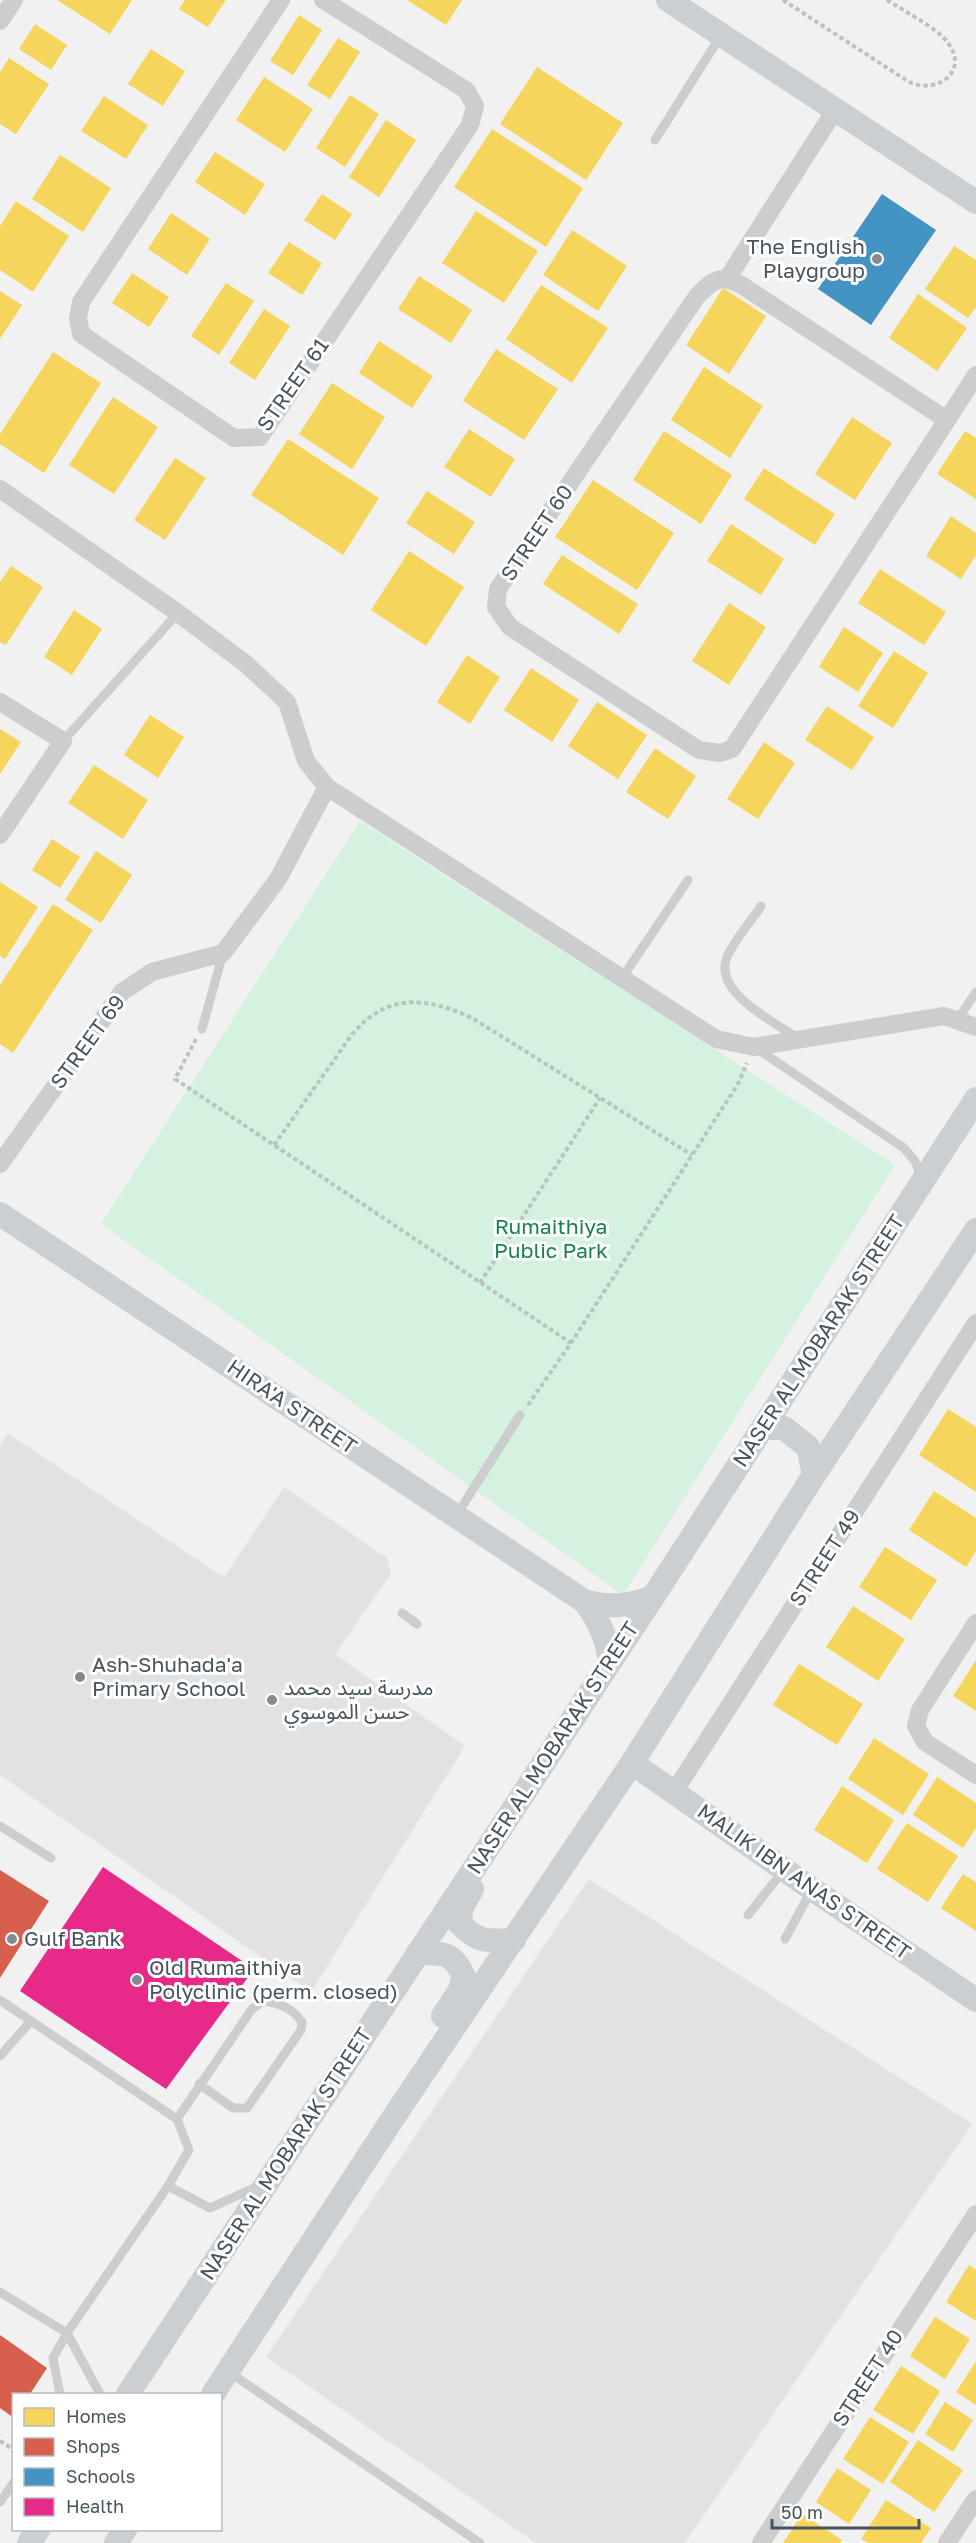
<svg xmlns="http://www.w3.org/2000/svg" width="976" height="2543" viewBox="0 0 976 2543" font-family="'Golos Text','Noto Sans Arabic',sans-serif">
	<rect width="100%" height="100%" fill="#f2f1f1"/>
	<g fill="#e3e2e3">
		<path d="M8 1433 224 1577 284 1487 387 1558 391 1574 335 1654 465 1746 311 1992 0 1775V1445Z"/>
		<path d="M589 1879 972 2124 685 2543H536L266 2357Z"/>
	</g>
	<path fill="#d5f1df" d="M360 821 895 1165 623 1595 101 1224Z"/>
	<g fill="#f6d55c">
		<path d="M57 0H132L110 34Z"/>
		<path d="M185 0H226L208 27 179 9Z"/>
		<path d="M407 0H462L446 25Z"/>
		<path d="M299 15 322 30 293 75 270 61Z"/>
		<path d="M35 24 67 45 51 70 19 49Z"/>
		<path d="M338 38 360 52 330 99 307 85Z"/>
		<path d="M151 49 185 71 163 106 128 84Z"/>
		<path d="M9 58 49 84 16 134 0 124V72Z"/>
		<path d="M537 67 623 123 586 180 500 124Z"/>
		<path d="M264 77 313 109 285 152 236 120Z"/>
		<path d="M350 95 379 114 345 167 316 148Z"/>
		<path d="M104 96 148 125 126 159 81 131Z"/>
		<path d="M386 120 416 140 379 197 349 177Z"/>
		<path d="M492 129 583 188 546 247 454 187Z"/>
		<path d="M215 152 265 184 245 215 195 182Z"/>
		<path d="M60 155 111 188 83 232 32 199Z"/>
		<path d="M322 194 352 214 335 240 304 220Z"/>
		<path d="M16 201 69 236 33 292 0 270V226Z"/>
		<path d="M476 211 538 251 504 303 442 263Z"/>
		<path d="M171 213 210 239 187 275 148 249Z"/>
		<path d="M572 230 627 266 598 311 543 275Z"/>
		<path d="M289 242 322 263 302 295 268 273Z"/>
		<path d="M954 246 976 260V307L968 318 925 289Z"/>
		<path d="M132 273 169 297 149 327 112 303Z"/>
		<path d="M419 276 472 310 451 343 398 309Z"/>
		<path d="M226 283 254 301 219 355 191 336Z"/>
		<path d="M541 285 608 328 572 383 506 339Z"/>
		<path d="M723 288 766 316 729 374 686 345Z"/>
		<path d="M0 291 22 305 0 339Z"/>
		<path d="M918 294 967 328 937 371 889 338Z"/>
		<path d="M264 309 290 326 255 380 229 363Z"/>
		<path d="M379 341 433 376 412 408 359 373Z"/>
		<path d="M496 349 558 389 524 440 463 401Z"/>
		<path d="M53 352 101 383 44 473 0 444V434Z"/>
		<path d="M704 367 763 406 730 458 671 420Z"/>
		<path d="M332 383 385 417 352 469 299 434Z"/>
		<path d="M113 397 158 427 114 494 69 465Z"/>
		<path d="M852 417 892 443 855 500 815 474Z"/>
		<path d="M469 429 515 459 491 497 444 467Z"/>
		<path d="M664 431 732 475 701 524 633 480Z"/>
		<path d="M965 431 976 438V499L937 474Z"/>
		<path d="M288 439 379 498 343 555 251 495Z"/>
		<path d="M175 458 206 478 165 540 134 520Z"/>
		<path d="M764 468 835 514 815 545 744 499Z"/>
		<path d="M593 480 674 533 637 590 555 537Z"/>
		<path d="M427 491 475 522 454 554 406 523Z"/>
		<path d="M951 516 976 533V555L961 579 926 556Z"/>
		<path d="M731 524 784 559 761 595 707 561Z"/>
		<path d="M409 551 464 587 426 646 371 610Z"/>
		<path d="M562 555 638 604 619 634 543 584Z"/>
		<path d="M11 566 43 587 6 645 0 642V582Z"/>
		<path d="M880 569 946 612 924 645 858 603Z"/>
		<path d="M729 603 766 627 729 685 692 661Z"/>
		<path d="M74 610 102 629 72 675 44 657Z"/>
		<path d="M844 627 883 653 858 692 819 667Z"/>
		<path d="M894 651 928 673 893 728 858 706Z"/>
		<path d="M467 655 500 677 470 724 437 702Z"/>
		<path d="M531 668 579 700 552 742 504 710Z"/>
		<path d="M597 702 647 735 618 779 568 746Z"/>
		<path d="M827 706 874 737 852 770 805 740Z"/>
		<path d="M150 715 184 737 158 778 124 755Z"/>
		<path d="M0 729 21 742 0 774Z"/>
		<path d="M764 742 795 763 758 819 727 799Z"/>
		<path d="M655 748 696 776 668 819 626 792Z"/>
		<path d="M94 765 148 800 123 839 68 803Z"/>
		<path d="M52 839 80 857 60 888 32 870Z"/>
		<path d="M96 851 132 875 101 923 65 900Z"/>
		<path d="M0 882 38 907 5 959 0 956Z"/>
		<path d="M53 904 93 930 13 1053 0 1044V985Z"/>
		<path d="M948 1409 976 1427V1492L919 1455Z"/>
		<path d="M934 1491 976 1518V1551L966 1567 909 1530Z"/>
		<path d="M885 1547 937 1580 911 1620 859 1587Z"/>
		<path d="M853 1606 905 1639 878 1681 826 1647Z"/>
		<path d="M976 1660V1711L953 1696Z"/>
		<path d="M799 1664 863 1704 837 1745 773 1705Z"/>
		<path d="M874 1738 929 1774 903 1815 848 1779Z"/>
		<path d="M937 1777 976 1803V1828L963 1848 913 1815Z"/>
		<path d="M842 1786 894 1820 867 1863 814 1830Z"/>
		<path d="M907 1823 958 1856 928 1902 877 1869Z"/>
		<path d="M963 1874 976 1882V1931L941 1908Z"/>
		<path d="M969 2265 976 2270V2321L946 2302Z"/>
		<path d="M935 2317 970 2339 945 2379 910 2356Z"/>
		<path d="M976 2361V2405L956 2392Z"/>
		<path d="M901 2366 940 2391 913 2434 873 2410Z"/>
		<path d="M945 2402 973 2420 953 2452 925 2434Z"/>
		<path d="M870 2417 909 2442 883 2484 843 2459Z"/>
		<path d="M918 2440 963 2470 934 2512 890 2482Z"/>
		<path d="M837 2468 871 2490 849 2524 816 2502Z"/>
		<path d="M886 2500 931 2528 921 2543H868L861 2539Z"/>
		<path d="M802 2514 842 2540 840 2543H783Z"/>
	</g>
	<g fill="#d6604d">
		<path d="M0 1870 49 1901 0 1978Z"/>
		<path d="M0 2335 47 2368 30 2394H14V2418L0 2408Z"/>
	</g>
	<path fill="#4393c3" d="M882 194 936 230 871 325 818 289Z"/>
	<path fill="#e7298a" d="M103 1867 254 1969 166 2089 20 1991Z"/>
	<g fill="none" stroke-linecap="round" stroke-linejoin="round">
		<g stroke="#b9c5c1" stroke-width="4" stroke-dasharray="4.5 3" stroke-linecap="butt">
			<path d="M783 0 909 82C939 95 969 70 948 43 939 29 902 10 887 0"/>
			<path d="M196 1039 175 1079 571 1343"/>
			<path d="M274 1145C293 1119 311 1092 330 1066 339 1054 347 1039 358 1028 392 992 431 999 472 1018L692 1155"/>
			<path d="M480 1283 600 1098"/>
			<path d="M528 1405 571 1343 738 1084 747 1063"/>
			<path d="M0 2441 14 2450"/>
		</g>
		<g stroke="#cbcdcf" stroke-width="9">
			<path d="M655 140 721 35"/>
			<path d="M63 741 178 613"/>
			<path d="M761 906C750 923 734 940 727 957 712 992 776 1023 799 1039"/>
			<path d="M622 978 688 880"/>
			<path d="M958 1019 976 992"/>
			<path d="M202 1029 223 953"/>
			<path d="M756 1048 904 1148 915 1161 922 1179"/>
			<path d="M456 1516 520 1415"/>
			<path d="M402 1613 417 1624"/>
			<path d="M0 1826 51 1858"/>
			<path d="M748 1915 784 1870"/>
			<path d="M785 1939 811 1891"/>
			<path d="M0 2000 31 2021"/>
			<path d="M0 2056 31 2021 177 2119 189 2150 168 2186 210 2208 256 2187"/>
			<path d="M177 2119 252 2009 263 2001C280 2003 292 2008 302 2022L301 2030 247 2108H233L199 2084"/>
			<path d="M0 2292 67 2333 100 2394"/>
			<path d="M229 2372 480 2543"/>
			<path d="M60 2394 53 2358 67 2333 168 2186"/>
			<path d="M0 2502 14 2482"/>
		</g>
		<g stroke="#cbcdcf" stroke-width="18">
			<path d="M281 0 81 302 78 318 81 334 234 438 260 437 470 125 475 106 466 90 323 0"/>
			<path d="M0 21 14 0"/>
			<path d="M727 279 835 110"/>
			<path d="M947 420 740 284C717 274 713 281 697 296L498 589 496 607 510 627 699 750 720 753 732 749 947 420 976 375"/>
			<path d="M0 489 178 613 246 664 287 702 306 761 327 787 716 1039 754 1047 944 1016 976 1027"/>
			<path d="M0 702 63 741 0 835"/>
			<path d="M0 1164 122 992 152 972 223 953 278 879 327 787"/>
			<path d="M976 1623 920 1710 916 1726 925 1742 976 1775"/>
			<path d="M674 1792 976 1323"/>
			<path d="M761 2543 976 2214"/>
			<path d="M947 2543 976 2499"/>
		</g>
		<g stroke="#cccfd2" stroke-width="24">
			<path d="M668 0 976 202"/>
			<path d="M0 1214 584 1601C599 1619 607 1638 610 1662"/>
			<path d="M763 1428H784L808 1447 814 1475"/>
			<path d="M584 1601C609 1608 629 1606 653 1597"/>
			<path d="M632 1763 812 1889 976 2000"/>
			<path d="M472 1889 461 1909 460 1924C479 1943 488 1941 514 1940"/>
			<path d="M418 1953C443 1953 453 1952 464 1977L459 1992 443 2016"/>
			<path d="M128 2394 653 1597 976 1099"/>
			<path d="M213 2394 399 2109 632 1763 814 1475 976 1230"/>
			<path d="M29 2543 38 2530"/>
			<path d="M116 2543 125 2530"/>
		</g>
	</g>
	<g fill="#838b91" stroke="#fff" stroke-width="2">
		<circle cx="877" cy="259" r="6"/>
		<circle cx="80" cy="1677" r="6"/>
		<circle cx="272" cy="1700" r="6"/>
		<circle cx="12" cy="1939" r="6"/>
		<circle cx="137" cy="1980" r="6"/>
	</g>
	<g text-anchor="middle" stroke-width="6" stroke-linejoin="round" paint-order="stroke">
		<g font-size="21" fill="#47545e" stroke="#fff" text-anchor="start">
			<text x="865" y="254" text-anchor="end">The English<tspan x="865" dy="24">Playgroup</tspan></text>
			<text x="92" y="1672">Ash-Shuhada'a<tspan x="92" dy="24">Primary School</tspan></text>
			<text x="284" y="1695">مدرسة سيد محمد<tspan x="284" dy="24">حسن الموسوي</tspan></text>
			<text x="24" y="1946">Gulf Bank</text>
			<text x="149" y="1975">Old Rumaithiya<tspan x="149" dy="24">Polyclinic (perm. closed)</tspan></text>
		</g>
		<g font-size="21" fill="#47545e" stroke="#fff">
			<text transform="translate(293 385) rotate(-55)" y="7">STREET 61</text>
			<text transform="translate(537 533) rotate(-56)" y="7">STREET 60</text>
			<text transform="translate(88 1042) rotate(-54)" y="7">STREET 69</text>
			<text transform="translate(819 1341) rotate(-57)" y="7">NASER AL MOBARAK STREET</text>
			<text transform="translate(292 1407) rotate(34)" y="7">HIRA'A STREET</text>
			<text transform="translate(825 1558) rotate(-57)" y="7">STREET 49</text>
			<text transform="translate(553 1748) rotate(-57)" y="7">NASER AL MOBARAK STREET</text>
			<text transform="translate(804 1882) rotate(35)" y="7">MALIK IBN ANAS STREET</text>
			<text transform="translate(286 2154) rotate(-57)" y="7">NASER AL MOBARAK STREET</text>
			<text transform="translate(868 2378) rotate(-57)" y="7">STREET 40</text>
		</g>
		<g font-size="21" fill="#15834a" stroke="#fff">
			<text x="551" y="1234">Rumaithiya<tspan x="551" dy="24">Public Park</tspan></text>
		</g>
	</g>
	<rect x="12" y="2393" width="210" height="138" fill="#ffffff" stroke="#b5bbbf" stroke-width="1.5"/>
	<rect x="24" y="2408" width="30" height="18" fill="#f6d55c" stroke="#b5bbbf" stroke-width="1.5"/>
	<text x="66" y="2423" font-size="18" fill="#47545e">Homes</text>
	<rect x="24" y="2438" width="30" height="18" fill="#d6604d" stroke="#b5bbbf" stroke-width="1.5"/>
	<text x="66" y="2453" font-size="18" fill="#47545e">Shops</text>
	<rect x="24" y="2468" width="30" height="18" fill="#4393c3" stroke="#b5bbbf" stroke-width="1.5"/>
	<text x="66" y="2483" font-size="18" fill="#47545e">Schools</text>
	<rect x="24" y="2498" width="30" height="18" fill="#e7298a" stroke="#b5bbbf" stroke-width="1.5"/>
	<text x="66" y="2513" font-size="18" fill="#47545e">Health</text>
	<path d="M772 2519v9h147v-9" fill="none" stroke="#47545e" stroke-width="3"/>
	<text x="781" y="2519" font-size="18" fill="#47545e" stroke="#ffffff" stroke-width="4.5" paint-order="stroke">50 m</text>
</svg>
